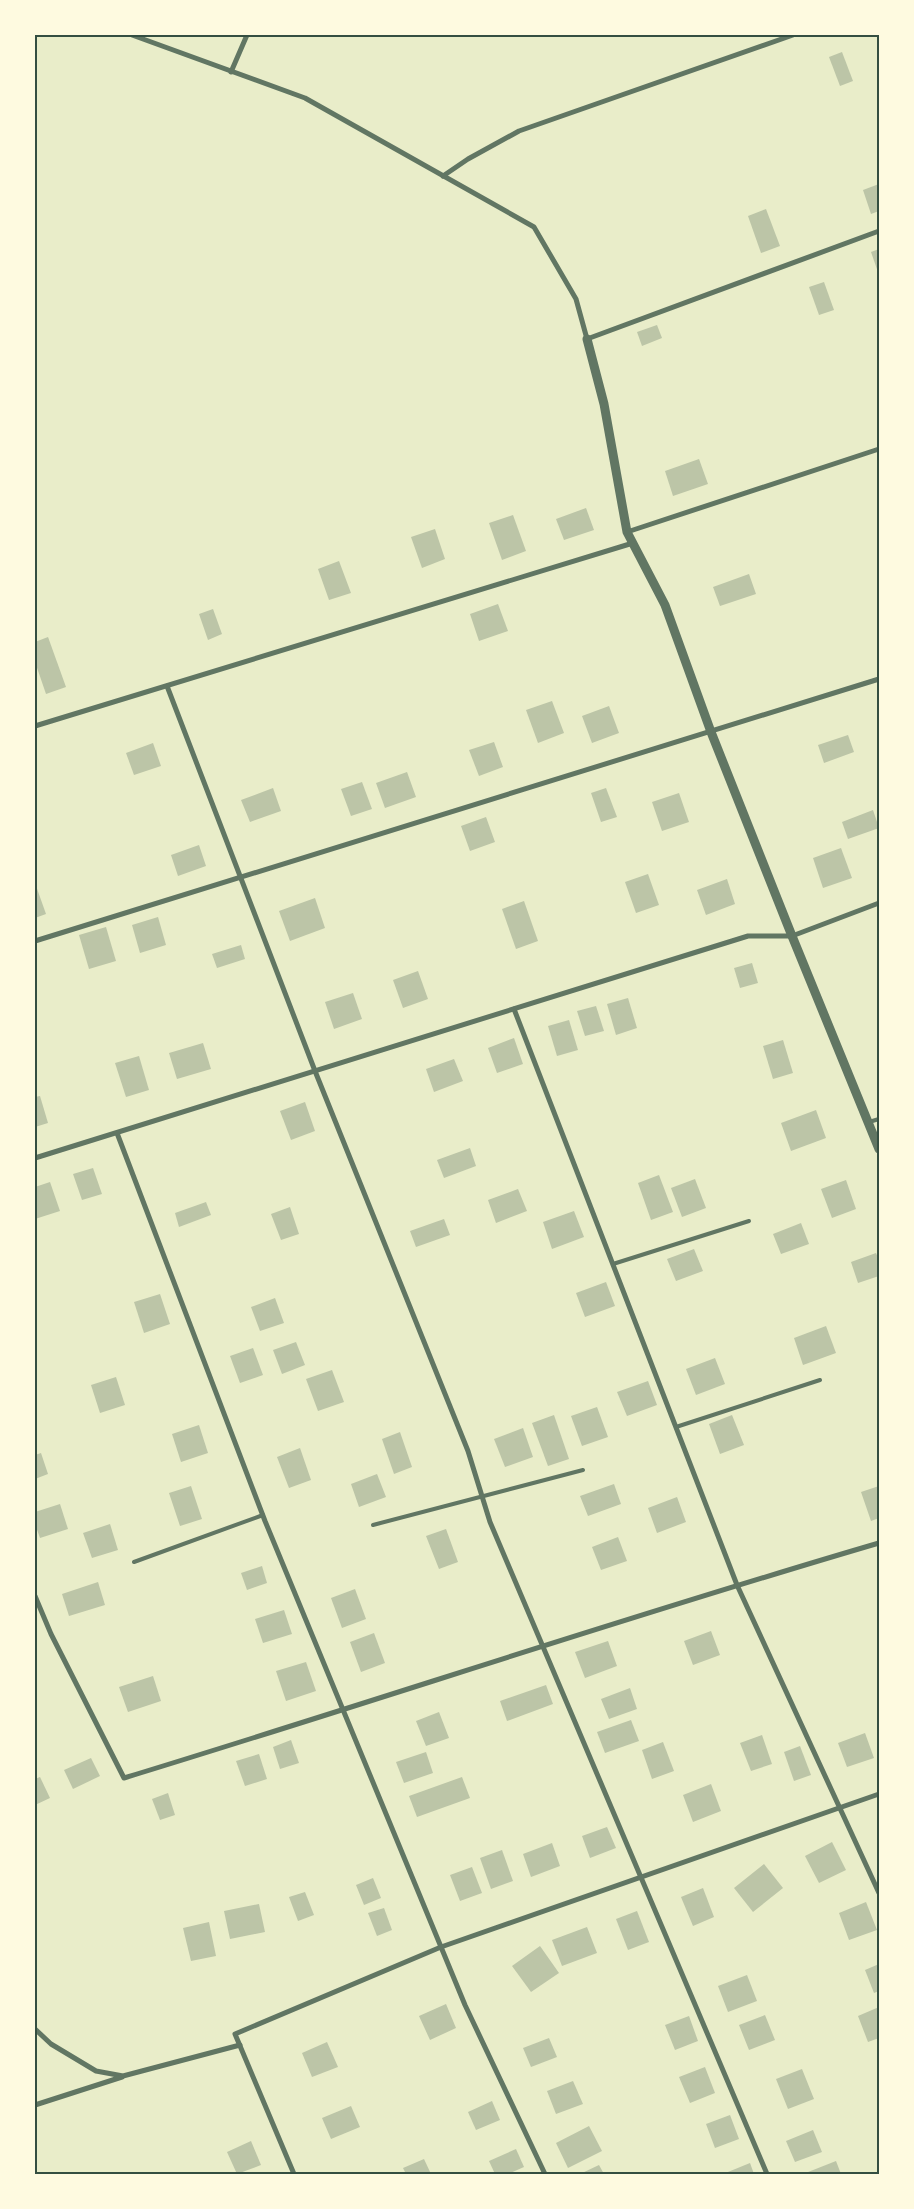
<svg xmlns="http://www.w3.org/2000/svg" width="914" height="2209" viewBox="0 0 914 2209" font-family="'DejaVu Sans',sans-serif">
	<rect width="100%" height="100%" fill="#e9edc9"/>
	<g fill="#bcc5a7">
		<path d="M842 52 853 81 840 86 829 57Z"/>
		<path d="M879 184V211L871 214 863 190Z"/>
		<path d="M766 209 780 246 761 253 748 216Z"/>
		<path d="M879 249V275L871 252Z"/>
		<path d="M824 282 834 310 819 315 809 287Z"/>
		<path d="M657 325 662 338 642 346 637 332Z"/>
		<path d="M699 459 708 484 673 496 665 471Z"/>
		<path d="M586 508 594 530 564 540 556 519Z"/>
		<path d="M513 515 526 551 502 560 489 523Z"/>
		<path d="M435 529 445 559 422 568 411 537Z"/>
		<path d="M339 561 351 593 329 600 318 569Z"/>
		<path d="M749 574 756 594 720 606 713 587Z"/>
		<path d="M498 604 508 631 479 641 470 614Z"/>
		<path d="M213 609 222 634 208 640 199 614Z"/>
		<path d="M48 637 66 687 46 694 35 662V642Z"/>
		<path d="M552 701 564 733 538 743 526 710Z"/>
		<path d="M609 706 619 733 592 743 582 716Z"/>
		<path d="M848 735 854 752 824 763 818 745Z"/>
		<path d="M494 742 503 767 479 776 469 750Z"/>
		<path d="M153 743 161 766 134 775 126 753Z"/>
		<path d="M407 772 416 797 385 808 376 783Z"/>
		<path d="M362 782 372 809 351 816 341 789Z"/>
		<path d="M273 788 281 811 250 822 241 800Z"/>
		<path d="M606 788 617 817 601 822 591 793Z"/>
		<path d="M679 793 689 822 662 831 652 802Z"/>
		<path d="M873 810 879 828 848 839 842 822Z"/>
		<path d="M486 817 495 842 470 851 461 826Z"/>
		<path d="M199 845 206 866 178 876 171 855Z"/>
		<path d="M841 848 852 878 823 888 813 858Z"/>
		<path d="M648 874 659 905 636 913 625 882Z"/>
		<path d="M727 879 735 904 706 915 697 890Z"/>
		<path d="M35 883 46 914 35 918Z"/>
		<path d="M315 898 325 928 290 941 279 911Z"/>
		<path d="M524 901 538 941 516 949 502 909Z"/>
		<path d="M158 917 166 945 140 953 132 925Z"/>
		<path d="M106 927 116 961 89 969 79 935Z"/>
		<path d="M241 945 245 959 217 968 212 954Z"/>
		<path d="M752 963 758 983 740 988 734 968Z"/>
		<path d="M418 971 428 999 403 1008 393 980Z"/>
		<path d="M353 993 362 1019 334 1029 325 1002Z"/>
		<path d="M628 998 637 1028 616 1035 607 1004Z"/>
		<path d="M596 1006 604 1031 585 1036 577 1011Z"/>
		<path d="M569 1020 578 1050 557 1056 548 1026Z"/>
		<path d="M514 1038 523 1064 497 1073 488 1048Z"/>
		<path d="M783 1040 793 1073 773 1079 763 1046Z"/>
		<path d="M203 1043 211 1069 177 1079 169 1053Z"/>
		<path d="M139 1056 149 1090 126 1097 115 1063Z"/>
		<path d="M454 1059 463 1081 434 1092 426 1069Z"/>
		<path d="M40 1096 48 1123 35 1127V1097Z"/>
		<path d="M305 1102 315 1131 291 1140 280 1111Z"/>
		<path d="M816 1110 826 1138 791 1151 781 1123Z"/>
		<path d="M470 1148 476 1166 444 1178 437 1160Z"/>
		<path d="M93 1168 102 1194 82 1200 73 1174Z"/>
		<path d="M659 1175 673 1212 651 1220 638 1183Z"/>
		<path d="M695 1179 706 1208 682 1217 671 1188Z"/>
		<path d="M846 1180 856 1209 832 1218 821 1189Z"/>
		<path d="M50 1182 60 1211 35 1219V1187Z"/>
		<path d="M518 1189 527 1211 496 1223 488 1200Z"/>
		<path d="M206 1202 211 1215 179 1227 175 1213Z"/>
		<path d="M290 1207 299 1234 281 1240 271 1214Z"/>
		<path d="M574 1211 584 1237 552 1249 543 1222Z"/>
		<path d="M444 1219 450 1235 416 1247 410 1231Z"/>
		<path d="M801 1223 809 1244 781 1254 773 1234Z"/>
		<path d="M694 1249 703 1271 676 1281 667 1259Z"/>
		<path d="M876 1253 879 1260V1276L858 1283 851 1262Z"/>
		<path d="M606 1282 615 1306 585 1317 576 1293Z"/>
		<path d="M160 1294 170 1324 144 1333 134 1302Z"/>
		<path d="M275 1298 284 1323 260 1331 251 1307Z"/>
		<path d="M826 1326 836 1353 803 1365 794 1338Z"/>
		<path d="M296 1342 305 1365 282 1374 273 1350Z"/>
		<path d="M253 1348 263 1375 240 1383 230 1356Z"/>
		<path d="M715 1358 725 1384 696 1395 686 1369Z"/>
		<path d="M332 1370 344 1402 318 1411 306 1379Z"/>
		<path d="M116 1377 125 1405 100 1413 91 1385Z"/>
		<path d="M648 1381 657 1405 627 1416 617 1392Z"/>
		<path d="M597 1407 608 1437 582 1446 571 1416Z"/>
		<path d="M554 1415 569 1459 548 1466 532 1423Z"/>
		<path d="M732 1415 744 1445 720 1454 709 1424Z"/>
		<path d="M199 1425 208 1453 181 1462 172 1434Z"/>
		<path d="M523 1428 533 1457 505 1467 494 1439Z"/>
		<path d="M400 1432 412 1467 394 1474 382 1439Z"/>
		<path d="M300 1448 311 1480 289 1488 277 1457Z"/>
		<path d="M41 1453 48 1474 35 1479V1455Z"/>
		<path d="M377 1474 386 1497 359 1507 351 1484Z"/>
		<path d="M614 1484 621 1504 588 1516 580 1496Z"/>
		<path d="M191 1486 202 1519 180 1526 169 1493Z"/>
		<path d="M879 1486V1518L871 1521 861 1492Z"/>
		<path d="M677 1497 686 1522 657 1533 648 1508Z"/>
		<path d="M60 1504 68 1529 40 1538 35 1524V1512Z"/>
		<path d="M110 1524 118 1550 92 1558 83 1533Z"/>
		<path d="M446 1529 458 1562 439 1569 426 1536Z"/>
		<path d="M618 1537 627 1561 601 1570 592 1547Z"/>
		<path d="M262 1566 267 1583 247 1590 241 1573Z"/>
		<path d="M98 1582 105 1605 69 1616 62 1594Z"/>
		<path d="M355 1589 366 1619 342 1628 331 1598Z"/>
		<path d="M284 1610 292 1634 263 1643 255 1619Z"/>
		<path d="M711 1631 720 1655 693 1665 684 1641Z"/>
		<path d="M374 1633 385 1663 361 1672 350 1642Z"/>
		<path d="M608 1641 617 1666 585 1678 575 1652Z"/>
		<path d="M306 1662 316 1691 286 1701 276 1671Z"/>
		<path d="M153 1676 161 1701 128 1712 119 1687Z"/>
		<path d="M546 1685 553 1704 507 1721 500 1701Z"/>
		<path d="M630 1688 637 1709 609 1719 601 1699Z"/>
		<path d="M439 1712 449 1738 426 1746 416 1721Z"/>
		<path d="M631 1720 639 1741 605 1753 597 1732Z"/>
		<path d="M865 1733 874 1758 847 1767 838 1743Z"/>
		<path d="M762 1735 772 1764 751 1771 740 1743Z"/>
		<path d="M291 1740 299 1763 280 1769 273 1747Z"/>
		<path d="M663 1742 674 1771 652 1779 642 1750Z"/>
		<path d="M800 1746 811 1775 794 1781 784 1752Z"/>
		<path d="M426 1752 433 1773 404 1783 396 1762Z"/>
		<path d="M259 1754 267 1779 245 1786 236 1761Z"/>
		<path d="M91 1758 100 1776 73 1789 64 1770Z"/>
		<path d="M40 1777 50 1798 35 1805V1779Z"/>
		<path d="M462 1777 470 1798 417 1817 409 1796Z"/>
		<path d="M711 1784 721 1811 693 1822 683 1795Z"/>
		<path d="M168 1793 175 1815 160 1820 152 1799Z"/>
		<path d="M607 1827 616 1848 590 1858 582 1836Z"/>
		<path d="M832 1842 846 1870 819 1883 805 1856Z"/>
		<path d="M552 1843 560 1866 531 1877 523 1854Z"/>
		<path d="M502 1850 513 1881 491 1889 480 1858Z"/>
		<path d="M764 1864 783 1888 753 1912 734 1888Z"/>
		<path d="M472 1867 482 1893 460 1901 450 1875Z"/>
		<path d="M373 1878 381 1898 364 1905 356 1885Z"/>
		<path d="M703 1888 714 1917 693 1926 681 1897Z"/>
		<path d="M305 1892 314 1915 298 1921 289 1897Z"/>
		<path d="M866 1902 877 1930 849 1940 839 1913Z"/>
		<path d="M259 1904 265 1932 230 1939 224 1911Z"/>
		<path d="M384 1908 392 1930 377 1936 368 1913Z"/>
		<path d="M637 1911 649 1942 628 1950 616 1919Z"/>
		<path d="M209 1922 216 1956 191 1961 183 1928Z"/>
		<path d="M587 1927 597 1953 562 1966 552 1940Z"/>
		<path d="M540 1946 559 1973 531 1992 512 1966Z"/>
		<path d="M879 1964V1991L874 1993 865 1970Z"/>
		<path d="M747 1975 757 2001 728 2012 718 1986Z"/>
		<path d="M446 2004 456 2028 430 2040 419 2016Z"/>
		<path d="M879 2007V2038L868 2042 858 2016Z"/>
		<path d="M765 2015 775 2040 749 2050 739 2025Z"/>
		<path d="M689 2016 698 2041 675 2050 665 2025Z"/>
		<path d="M549 2038 557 2057 531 2067 523 2048Z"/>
		<path d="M327 2042 338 2067 312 2077 302 2053Z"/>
		<path d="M705 2067 715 2093 690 2103 679 2077Z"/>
		<path d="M802 2069 814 2099 788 2109 776 2079Z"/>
		<path d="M573 2081 583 2104 556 2114 547 2091Z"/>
		<path d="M492 2101 500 2120 476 2130 468 2112Z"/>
		<path d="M351 2106 360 2127 331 2139 322 2118Z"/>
		<path d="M730 2115 739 2139 715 2148 706 2124Z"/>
		<path d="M589 2126 602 2151 568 2168 556 2143Z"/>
		<path d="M813 2130 822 2152 795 2162 786 2141Z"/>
		<path d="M251 2141 261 2165 237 2174 227 2152Z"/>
		<path d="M516 2149 524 2167 508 2174H495L489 2161Z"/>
		<path d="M424 2159 431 2174H406L403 2168Z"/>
		<path d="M836 2161 841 2174H803Z"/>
		<path d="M750 2163 754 2174H723Z"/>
		<path d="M599 2165 604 2174H580Z"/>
	</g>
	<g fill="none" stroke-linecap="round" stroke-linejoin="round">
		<g stroke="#617663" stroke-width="4">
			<path d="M869 1122 879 1119"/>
			<path d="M613 1264 749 1221"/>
			<path d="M676 1427 820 1380"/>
			<path d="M373 1525 583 1470"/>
			<path d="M134 1562 263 1515"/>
		</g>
		<g stroke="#617663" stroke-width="5">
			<path d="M132 35 305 98 534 227 576 299 587 339 879 231"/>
			<path d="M231 72 247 35"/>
			<path d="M443 176 468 159 519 131 793 35"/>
			<path d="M627 532 879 449"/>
			<path d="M167 686 315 1071 468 1451 490 1522 767 2174"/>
			<path d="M35 726 633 543"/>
			<path d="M35 941 879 679"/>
			<path d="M514 1009 737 1585 879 1893"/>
			<path d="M117 1133 265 1521 465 2005 545 2174"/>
			<path d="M35 1158 748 936H792L879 903"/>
			<path d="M35 1596 51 1634 124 1778C376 1701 626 1617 879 1543"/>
			<path d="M35 2029 51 2044 96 2071 123 2076 240 2045"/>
			<path d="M35 2105 122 2077"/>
			<path d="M294 2174 235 2034 441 1947 879 1794"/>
		</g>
		<path stroke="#617663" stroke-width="9" d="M587 339 604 404 627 532 665 605 711 732 792 936 879 1149"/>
	</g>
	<rect width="914" height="2209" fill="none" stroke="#fefae0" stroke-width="72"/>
	<rect x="36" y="36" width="842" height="2137" fill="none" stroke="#344e41" stroke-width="2"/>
</svg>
